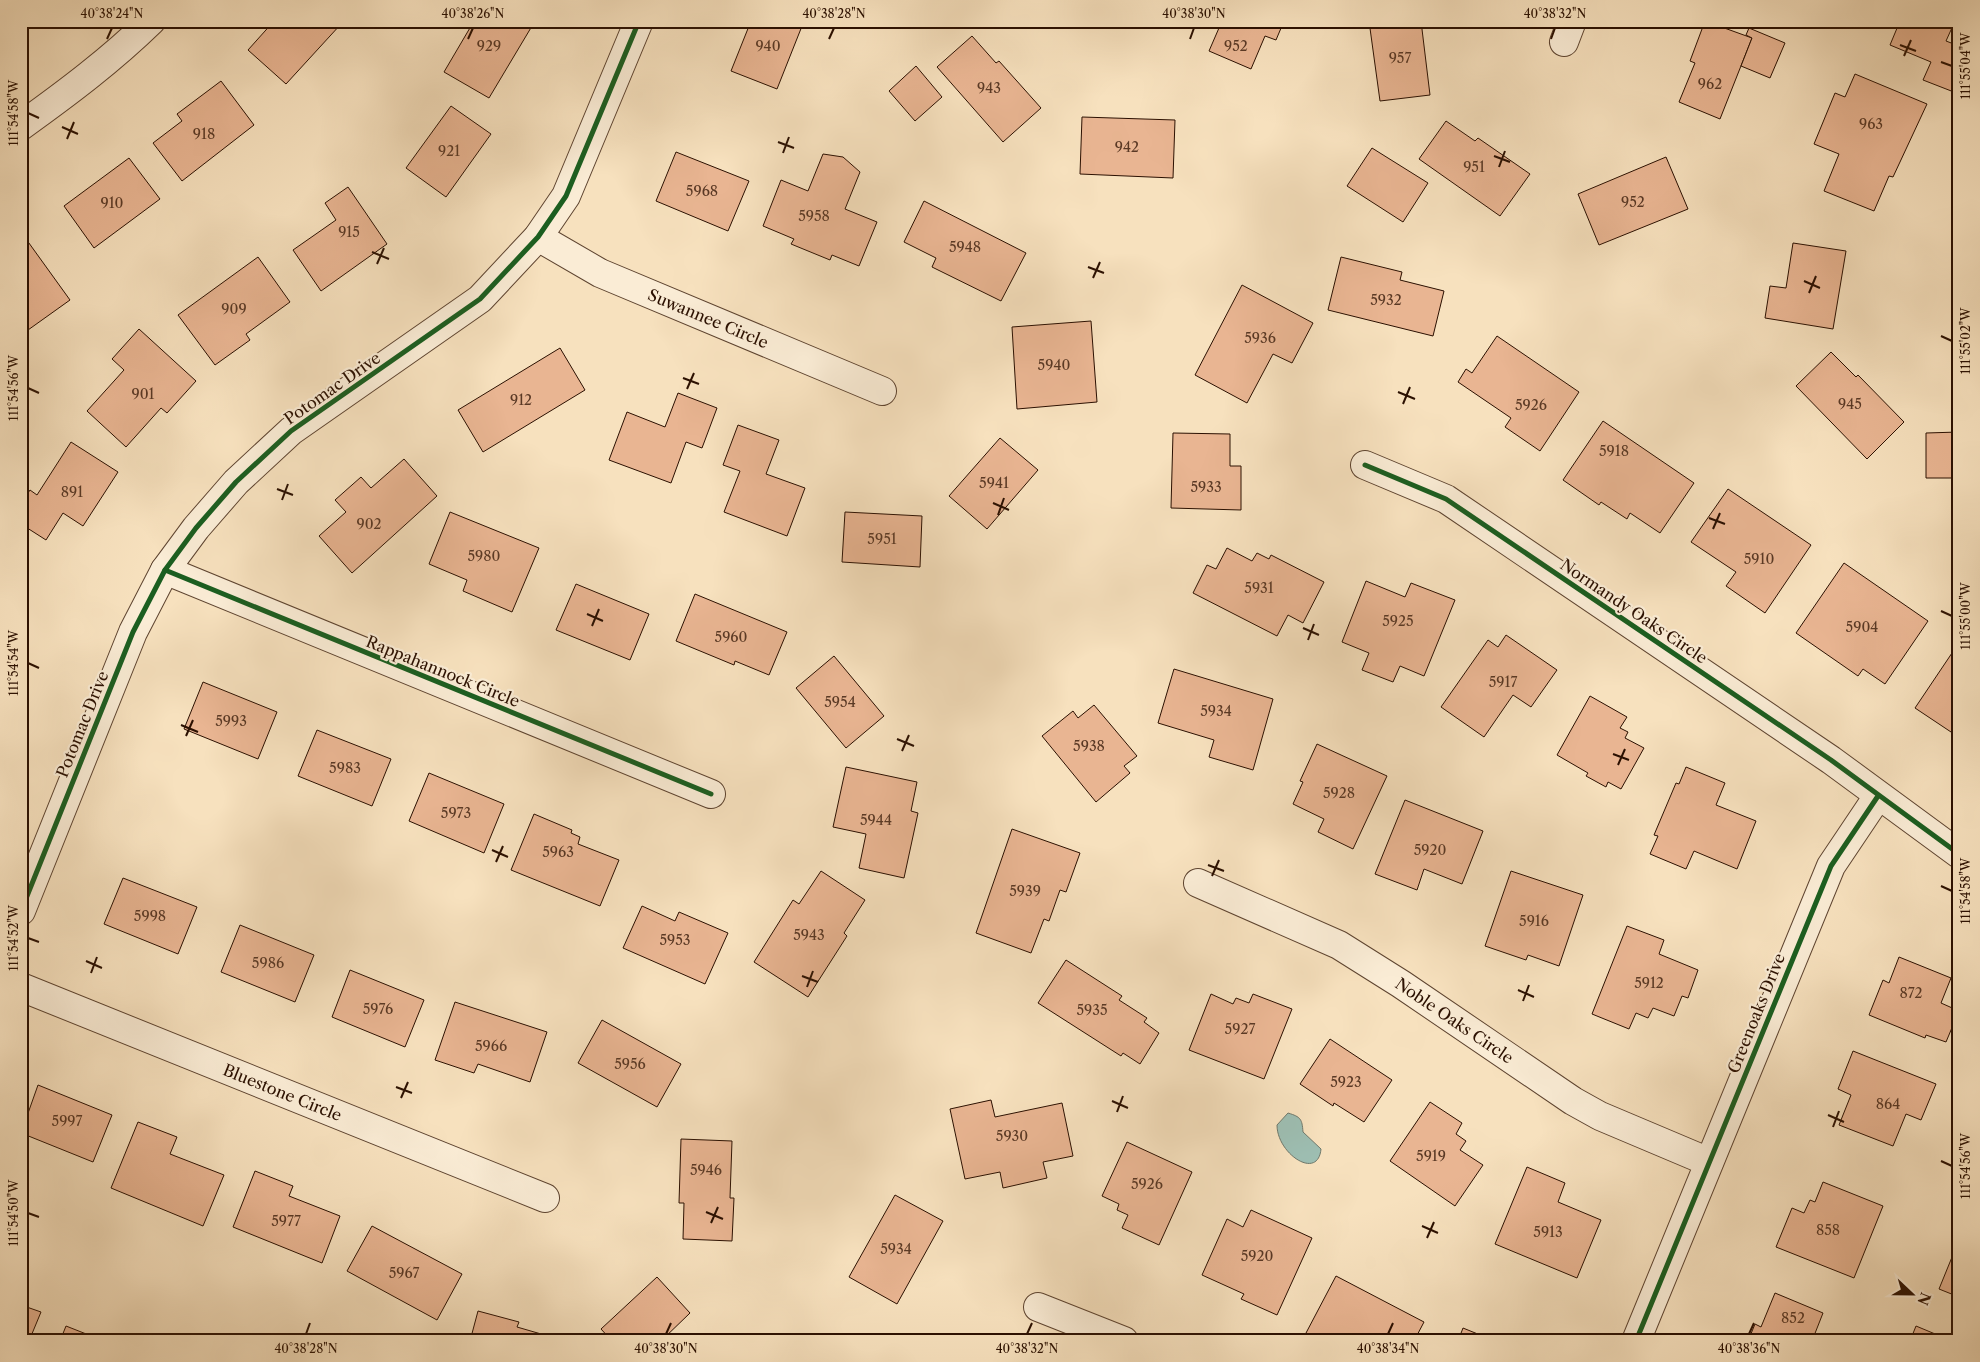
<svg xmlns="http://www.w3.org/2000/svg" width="1980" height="1362" viewBox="0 0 1980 1362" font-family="'Libre Caslon Text',serif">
	<rect width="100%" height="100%" fill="#f7e1be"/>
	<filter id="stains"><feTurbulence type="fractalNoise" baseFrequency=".004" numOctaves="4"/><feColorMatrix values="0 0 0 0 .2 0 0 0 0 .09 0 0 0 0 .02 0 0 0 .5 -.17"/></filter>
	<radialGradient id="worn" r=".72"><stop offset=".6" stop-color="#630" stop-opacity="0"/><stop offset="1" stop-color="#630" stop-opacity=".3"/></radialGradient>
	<path fill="#9dbeb2" stroke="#6f786b" d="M1288 1113C1301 1117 1302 1119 1303 1132L1321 1149C1318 1181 1277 1154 1277 1125Z"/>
	<g fill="#e9b592" stroke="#2b1001">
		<path d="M274 21H338L341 24 286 84 248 50Z"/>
		<path d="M474 21H535L489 98 444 72Z"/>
		<path d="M751 21H804L777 89 731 71Z"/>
		<path d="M1222 21H1284L1276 40 1265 36 1251 69 1209 51Z"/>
		<path d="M1369 21H1421L1430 95 1380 101Z"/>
		<path d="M1705 21 1752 38 1720 119 1679 102 1695 63 1690 61Z"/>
		<path d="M1900 21H1955L1946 41 1959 46V94L1923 80 1931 62 1890 45Z"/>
		<path d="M1749 28 1785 43 1770 78 1741 66 1752 38 1746 35Z"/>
		<path d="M972 36 996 63 999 61 1041 108 1003 142 937 67Z"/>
		<path d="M916 66 942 97 915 121 889 91Z"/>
		<path d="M1855 74 1927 104 1893 177 1889 176 1874 211 1824 191 1839 154 1814 144 1835 93 1845 97Z"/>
		<path d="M221 81 254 125 182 181 153 143 182 121 177 114Z"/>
		<path d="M451 106 491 134 446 197 406 168Z"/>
		<path d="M1082 117 1175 120 1173 178 1080 174Z"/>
		<path d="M1446 121 1475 141 1478 138 1530 174 1500 216 1419 159Z"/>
		<path d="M1372 148 1428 183 1403 222 1347 186Z"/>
		<path d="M676 152 749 181 728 231 656 201Z"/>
		<path d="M823 154 843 157 860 172 845 209 877 222 859 266 832 255 830 260 791 244 794 239 763 226 781 180 808 191Z"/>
		<path d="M1666 157 1688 209 1599 245 1578 194Z"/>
		<path d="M129 158 160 199 94 248 64 206Z"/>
		<path d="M348 187 387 244 321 291 293 250 336 220 325 203Z"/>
		<path d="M924 201 1026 253 1001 301 932 267 936 258 904 242Z"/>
		<path d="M21 232 70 300 21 335Z"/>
		<path d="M1793 243 1846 251 1833 329 1765 318 1770 286 1786 288Z"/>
		<path d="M258 257 290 302 246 334 250 340 215 365 178 315Z"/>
		<path d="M1341 257 1402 272 1400 280 1444 291 1433 336 1328 310Z"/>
		<path d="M1242 285 1313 323 1292 363 1273 354 1247 403 1195 375Z"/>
		<path d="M1091 321 1097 402 1017 409 1012 327Z"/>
		<path d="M139 329 196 381 167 413 161 408 126 447 87 411 124 370 112 359Z"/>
		<path d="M1497 336 1579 392 1540 451 1505 427 1511 418 1458 382 1466 369 1472 373Z"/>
		<path d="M560 348 585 390 483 452 458 410Z"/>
		<path d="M1831 352 1856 377 1858 375 1904 422 1867 459 1796 386Z"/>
		<path d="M678 393 717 408 702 448 686 442 671 483 609 460 627 412 665 427Z"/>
		<path d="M1603 421 1694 483 1660 533 1630 513 1627 519 1601 502 1599 505 1563 480Z"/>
		<path d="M738 425 779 440 766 474 805 488 787 536 724 512 740 471 723 465Z"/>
		<path d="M1959 432V478H1926V433Z"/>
		<path d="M1173 433 1230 434V466H1241V510L1171 508Z"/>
		<path d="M1000 438 1038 470 987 529 949 496Z"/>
		<path d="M71 442 118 472 83 526 63 513 46 540 21 524V503L30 490 37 495Z"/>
		<path d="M404 459 437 496 352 573 319 536 346 512 335 500 361 477 371 488Z"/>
		<path d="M1728 489 1811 545 1765 613 1726 586 1736 572 1691 542Z"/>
		<path d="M450 512 539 548 512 612 463 591 467 580 429 564Z"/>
		<path d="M845 512 922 516 920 567 842 562Z"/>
		<path d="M1227 548 1252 561 1257 553 1269 559 1271 555 1324 582 1303 623 1288 615 1277 636 1193 593 1207 565 1216 569Z"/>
		<path d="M1844 563 1928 621 1885 684 1863 669 1858 676 1796 633Z"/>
		<path d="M1366 581 1405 597 1411 583 1455 600 1424 676 1400 666 1393 682 1362 670 1369 653 1342 642Z"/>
		<path d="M576 584 649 614 630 660 556 630Z"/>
		<path d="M695 594 787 632 769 675 735 661 734 665 676 641Z"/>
		<path d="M1506 635 1557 670 1531 707 1513 695 1484 737 1441 707 1488 640 1498 647Z"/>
		<path d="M1952 653 1959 658V725L1956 724 1951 732 1915 708Z"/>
		<path d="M834 656 884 716 846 748 796 688Z"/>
		<path d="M1174 669 1273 699 1253 770 1209 757 1214 740 1158 723Z"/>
		<path d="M203 682 277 712 258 759 184 729Z"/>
		<path d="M1590 696 1627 717 1620 728 1628 732 1625 738 1644 748 1621 789 1608 782 1606 787 1586 776 1588 773 1557 755Z"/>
		<path d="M1094 705 1137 756 1124 766 1130 773 1096 802 1042 736 1073 711 1078 718Z"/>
		<path d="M317 730 391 759 372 806 298 776Z"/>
		<path d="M1317 744 1387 776 1353 849 1318 832 1324 819 1293 804 1303 782 1300 781Z"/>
		<path d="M846 767 917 782 911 811 918 813 904 878 859 868 866 834 833 827Z"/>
		<path d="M1686 767 1725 783 1716 805 1756 821 1737 869 1694 851 1686 869 1650 854 1658 836 1654 835 1676 783 1679 784Z"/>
		<path d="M429 773 504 804 484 853 409 821Z"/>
		<path d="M1405 800 1483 831 1462 884 1424 869 1417 890 1375 874Z"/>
		<path d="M534 814 572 830 571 833 580 837 578 844 619 860 600 906 511 870Z"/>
		<path d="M1012 829 1080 853 1066 892 1060 890 1049 921 1044 919 1031 953 976 933Z"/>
		<path d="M821 871 865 900 844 933 847 936 808 997 754 962 793 900 799 904Z"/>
		<path d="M1511 871 1583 895 1559 966 1528 955 1526 960 1485 946Z"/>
		<path d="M123 878 197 907 178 954 104 924Z"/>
		<path d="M642 906 675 921 679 912 728 933 705 984 623 948Z"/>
		<path d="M240 925 314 955 295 1002 221 972Z"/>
		<path d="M1627 926 1664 940 1659 954 1698 970 1688 998 1682 996 1674 1016 1653 1008 1648 1018 1636 1013 1629 1029 1592 1014Z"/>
		<path d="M1899 957 1951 978 1941 1003 1959 1011 1946 1042 1926 1035 1925 1038 1869 1015 1883 980 1889 983Z"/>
		<path d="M1066 960 1122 996 1119 1000 1147 1018 1144 1022 1159 1033 1140 1064 1123 1053 1121 1056 1038 1003Z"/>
		<path d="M350 970 424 1000 405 1047 332 1017Z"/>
		<path d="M1211 994 1233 1004 1236 998 1249 1003 1253 994 1292 1009 1264 1079 1189 1050Z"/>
		<path d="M455 1002 547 1032 530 1082 478 1064 474 1073 435 1060Z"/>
		<path d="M602 1020 681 1064 657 1107 578 1063Z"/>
		<path d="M1330 1039 1392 1080 1364 1122 1334 1103 1333 1106 1300 1084Z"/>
		<path d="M1853 1051 1936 1084 1921 1120 1906 1114 1893 1146 1839 1125 1851 1095 1838 1089Z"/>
		<path d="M38 1085 112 1115 93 1162 21 1133Z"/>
		<path d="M991 1100 995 1117 1062 1103 1073 1156 1043 1162 1047 1178 1003 1188 1000 1172 965 1179 950 1109Z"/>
		<path d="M1430 1102 1462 1123 1456 1134 1466 1141 1460 1150 1483 1165 1455 1206 1390 1161Z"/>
		<path d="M138 1122 177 1137 170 1154 224 1175 203 1226 111 1188Z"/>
		<path d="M681 1139 732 1141 730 1198H734L732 1241 683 1239 684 1203H679Z"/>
		<path d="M1127 1142 1192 1172 1159 1245 1122 1228 1128 1215 1117 1210 1119 1204 1102 1196Z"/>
		<path d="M1527 1167 1565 1183 1558 1202 1601 1220 1577 1278 1495 1244Z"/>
		<path d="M255 1171 293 1186 289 1196 340 1216 322 1263 233 1227Z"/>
		<path d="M1823 1182 1883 1206 1854 1278 1776 1247 1792 1208 1804 1213 1810 1200 1815 1202Z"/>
		<path d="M895 1195 943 1221 897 1304 849 1277Z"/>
		<path d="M1251 1210 1312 1238 1277 1315 1241 1299 1244 1294 1202 1275 1227 1219 1243 1227Z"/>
		<path d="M372 1226 462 1274 437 1320 347 1271Z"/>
		<path d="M1959 1240V1297L1939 1289Z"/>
		<path d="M1336 1276 1424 1322 1414 1341H1320L1306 1333Z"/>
		<path d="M657 1277 690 1313 661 1341H612L601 1329Z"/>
		<path d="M1775 1293 1823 1313 1812 1341H1748L1755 1324 1761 1327Z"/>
		<path d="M21 1305 41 1312 29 1341H21Z"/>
		<path d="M478 1311 519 1322 517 1327 548 1336 547 1341H470Z"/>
		<path d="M66 1326 104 1341H60Z"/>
		<path d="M1916 1326 1952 1341H1910Z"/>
		<path d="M1463 1328 1495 1341H1458Z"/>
	</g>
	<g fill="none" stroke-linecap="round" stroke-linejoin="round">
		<g stroke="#5e4430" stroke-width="30">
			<g id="minor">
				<path d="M1564 42 1572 21"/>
				<path d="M21 126C67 93 111 60 151 21"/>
				<path id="s1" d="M538 237 600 273 882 391"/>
				<path d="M1365 465 1446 499 1831 760 1959 854"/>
				<path d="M165 570 711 794"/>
				<path id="s2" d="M1198 883 1339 945 1401 984 1573 1101 1600 1116 1709 1162"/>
				<path d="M21 911 133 632 165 570 196 528 236 482 291 431 480 299 538 237 566 196 639 21"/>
				<path id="s3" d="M21 987 545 1198"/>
				<path d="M1038 1307 1124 1341"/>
				<path d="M1636 1341 1831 866 1878 796"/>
			</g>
		</g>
		<use href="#minor" stroke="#faecd5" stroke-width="28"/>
		<g stroke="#faecd5" stroke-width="8">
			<g id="cycleway">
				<path d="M1365 465 1446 499 1831 760 1959 854"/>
				<path d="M165 570 711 794"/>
				<path d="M21 911 133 632 165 570 196 528 236 482 291 431 480 299 538 237 566 196 639 21"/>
				<path d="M1636 1341 1831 866 1878 796"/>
			</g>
		</g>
		<use href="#cycleway" stroke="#1b5e20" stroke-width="5"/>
	</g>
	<path fill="none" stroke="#2b1001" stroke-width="2" d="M107 39 112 28M468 39 473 28M829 39 834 28M1190 39 1194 28M1551 39 1555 28M1900 45 1916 51M1904 56 1911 40M1941 62 1952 66M28 113 39 118M62 127 78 134M67 139 74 122M778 142 794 148M783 153 789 137M1494 156 1510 162M1499 167 1505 151M372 252 389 259M377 264 384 248M1088 267 1104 273M1093 278 1100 262M1804 281 1820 288M1809 293 1816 276M1941 336 1952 341M683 378 699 384M28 388 39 393M687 389 694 373M1398 392 1415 399M1403 404 1410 387M277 489 293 495M282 500 288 484M993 503 1009 510M998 515 1004 498M1709 518 1725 524M1713 529 1720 513M1941 611 1952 616M587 614 603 621M592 626 599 609M1303 628 1319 635M1308 640 1314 624M28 663 39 668M181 725 198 732M186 736 193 720M897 739 914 746M902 751 909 735M1613 754 1629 760M1618 765 1625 749M492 850 508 857M496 862 503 846M1208 865 1224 871M1212 876 1219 860M1941 886 1952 891M28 938 39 942M86 961 102 968M91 973 97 957M802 976 818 982M807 987 813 971M1518 990 1534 997M1523 1001 1529 985M396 1087 412 1093M401 1098 408 1082M1112 1101 1128 1108M1117 1112 1123 1096M1828 1115 1844 1122M1833 1127 1839 1111M1941 1161 1952 1166M706 1212 723 1219M28 1213 39 1217M711 1223 718 1207M1422 1226 1438 1233M1427 1238 1434 1222M306 1334 310 1323M666 1334 671 1323M1027 1334 1032 1323M1388 1334 1393 1323M1749 1334 1754 1323"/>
	<g text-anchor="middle" stroke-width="4.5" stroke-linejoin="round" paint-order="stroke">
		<g font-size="14" fill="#5a3925">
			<text x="489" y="51">929</text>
			<text x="768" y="51">940</text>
			<text x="1236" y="51">952</text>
			<text x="1400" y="63">957</text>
			<text x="1710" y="89">962</text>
			<text x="989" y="93">943</text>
			<text x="1871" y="129">963</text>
			<text x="204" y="139">918</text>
			<text x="1127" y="152">942</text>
			<text x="449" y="156">921</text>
			<text x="1474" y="172">951</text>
			<text x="702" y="196">5968</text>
			<text x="1633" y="207">952</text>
			<text x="112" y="208">910</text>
			<text x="814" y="221">5958</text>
			<text x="349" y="237">915</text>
			<text x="965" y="252">5948</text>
			<text x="1386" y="305">5932</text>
			<text x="234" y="314">909</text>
			<text x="1260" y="343">5936</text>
			<text x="1054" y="370">5940</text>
			<text x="143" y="399">901</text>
			<text x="521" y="405">912</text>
			<text x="1850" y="409">945</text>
			<text x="1531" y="410">5926</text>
			<text x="1614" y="456">5918</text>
			<text x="994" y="488">5941</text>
			<text x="1206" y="492">5933</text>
			<text x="72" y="497">891</text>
			<text x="369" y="529">902</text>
			<text x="882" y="544">5951</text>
			<text x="484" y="561">5980</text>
			<text x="1759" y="564">5910</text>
			<text x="1259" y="593">5931</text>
			<text x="1398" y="626">5925</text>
			<text x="1862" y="632">5904</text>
			<text x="731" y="642">5960</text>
			<text x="1503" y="687">5917</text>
			<text x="840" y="707">5954</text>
			<text x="1216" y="716">5934</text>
			<text x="231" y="726">5993</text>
			<text x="1089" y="751">5938</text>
			<text x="345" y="773">5983</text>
			<text x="1339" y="798">5928</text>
			<text x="456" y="818">5973</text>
			<text x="876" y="825">5944</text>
			<text x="1430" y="855">5920</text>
			<text x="558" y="857">5963</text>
			<text x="1025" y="896">5939</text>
			<text x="150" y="921">5998</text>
			<text x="1534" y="926">5916</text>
			<text x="809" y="940">5943</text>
			<text x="675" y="945">5953</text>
			<text x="268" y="968">5986</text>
			<text x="1649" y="988">5912</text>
			<text x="1911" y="998">872</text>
			<text x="378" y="1014">5976</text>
			<text x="1092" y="1015">5935</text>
			<text x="1240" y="1034">5927</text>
			<text x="491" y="1051">5966</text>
			<text x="630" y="1069">5956</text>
			<text x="1346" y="1087">5923</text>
			<text x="1888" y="1109">864</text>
			<text x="67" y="1126">5997</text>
			<text x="1012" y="1141">5930</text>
			<text x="1431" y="1161">5919</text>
			<text x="706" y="1175">5946</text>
			<text x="1147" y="1189">5926</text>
			<text x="286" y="1226">5977</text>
			<text x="1828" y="1235">858</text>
			<text x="1548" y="1237">5913</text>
			<text x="896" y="1254">5934</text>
			<text x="1257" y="1261">5920</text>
			<text x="404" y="1278">5967</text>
			<text x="1793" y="1323">852</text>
		</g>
		<g font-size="16" fill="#2b1001" stroke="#faecd5">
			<text dy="6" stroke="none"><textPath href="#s1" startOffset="189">Suwannee Circle</textPath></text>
			<text transform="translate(332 388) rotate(-35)" y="6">Potomac Drive</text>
			<text transform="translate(1634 611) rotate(34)" y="6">Normandy Oaks Circle</text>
			<text transform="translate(443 671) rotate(22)" y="6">Rappahannock Circle</text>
			<text transform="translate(82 724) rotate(-68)" y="6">Potomac Drive</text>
			<text transform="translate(1756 1013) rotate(-68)" y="6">Greenoaks Drive</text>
			<text dy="6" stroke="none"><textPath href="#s2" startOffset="292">Noble Oaks Circle</textPath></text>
			<text dy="6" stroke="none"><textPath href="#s3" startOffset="282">Bluestone Circle</textPath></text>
		</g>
	</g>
	<rect width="1980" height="1362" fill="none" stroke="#f7e1be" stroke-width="55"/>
	<g transform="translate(1912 1294) rotate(112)" stroke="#faecd5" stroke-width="4" paint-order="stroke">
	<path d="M0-4L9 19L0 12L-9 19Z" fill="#2b1001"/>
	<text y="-8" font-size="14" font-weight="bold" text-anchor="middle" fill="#2b1001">N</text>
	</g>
	<rect x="28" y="28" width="1924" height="1306" fill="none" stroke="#2b1001" stroke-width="2"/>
	<g font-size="12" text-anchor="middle" fill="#2b1001">
		<text x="112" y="18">40°38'24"N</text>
		<text x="473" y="18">40°38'26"N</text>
		<text x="834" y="18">40°38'28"N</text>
		<text x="1194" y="18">40°38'30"N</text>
		<text x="1555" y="18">40°38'32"N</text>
		<text transform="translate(1966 66) rotate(-90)" y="4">111°55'04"W</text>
		<text transform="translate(14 113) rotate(-90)" y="4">111°54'58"W</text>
		<text transform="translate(1966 341) rotate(-90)" y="4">111°55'02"W</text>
		<text transform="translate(14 388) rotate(-90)" y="4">111°54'56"W</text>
		<text transform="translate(1966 616) rotate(-90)" y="4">111°55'00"W</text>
		<text transform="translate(14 663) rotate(-90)" y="4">111°54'54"W</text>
		<text transform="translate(1966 891) rotate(-90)" y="4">111°54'58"W</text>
		<text transform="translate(14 938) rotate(-90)" y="4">111°54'52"W</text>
		<text transform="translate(1966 1166) rotate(-90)" y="4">111°54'56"W</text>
		<text transform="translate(14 1213) rotate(-90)" y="4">111°54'50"W</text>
		<text x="306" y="1353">40°38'28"N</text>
		<text x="666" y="1353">40°38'30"N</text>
		<text x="1027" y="1353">40°38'32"N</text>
		<text x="1388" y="1353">40°38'34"N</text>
		<text x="1749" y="1353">40°38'36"N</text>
	</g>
	<rect width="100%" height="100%" filter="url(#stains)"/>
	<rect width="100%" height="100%" fill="url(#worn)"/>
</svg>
